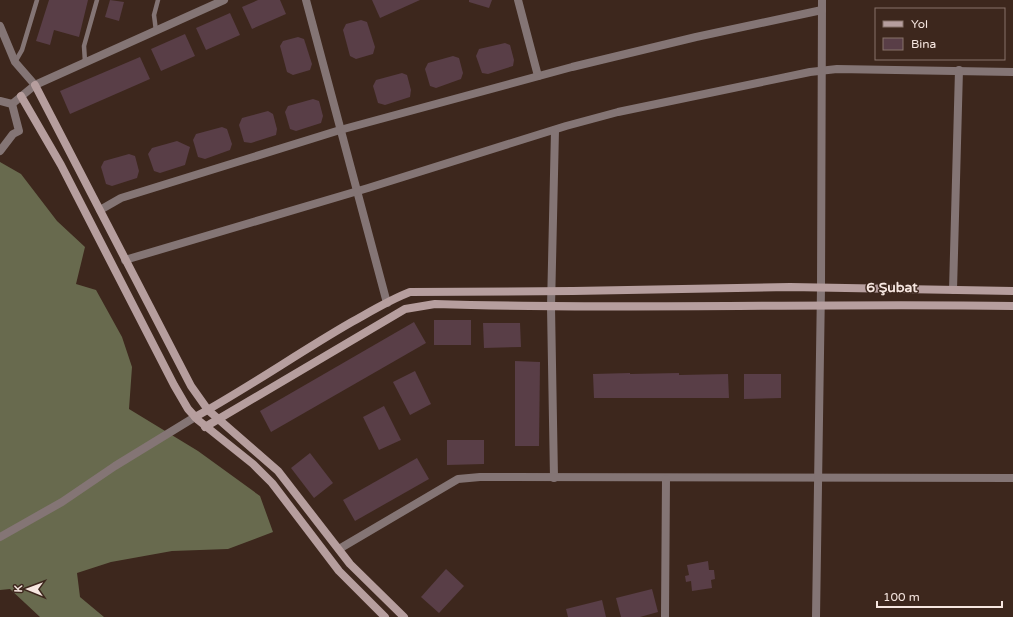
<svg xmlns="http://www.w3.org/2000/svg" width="1013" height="617" viewBox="0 0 1013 617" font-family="'Varela Round',sans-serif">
	<rect width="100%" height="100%" fill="#3d271d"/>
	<path fill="#686a4e" d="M0 162 21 174 57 221 85 247 76 284 96 290 122 337 132 367 129 409 198 451 260 496 273 532 228 549 172 551 111 562 77 573 80 597 104 617H40L10 589 0 590Z"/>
	<g fill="#593e47">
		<path d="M49 0H88L79 37 54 30 50 45 36 41Z"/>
		<path d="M110 0 124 2 119 21 105 17Z"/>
		<path d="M258 0H280L286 14 252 29 242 7Z"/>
		<path d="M372 0H420L380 18Z"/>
		<path d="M469 0H492L489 8 469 2Z"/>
		<path d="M230 13 240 35 206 50 196 28Z"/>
		<path d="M361 20 367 22 375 47 373 54 356 59 350 56 343 30 346 24Z"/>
		<path d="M185 34 195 56 161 71 151 49Z"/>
		<path d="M298 37 304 39 312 64 310 70 293 75 287 72 280 46 283 41Z"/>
		<path d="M505 43 510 45 514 60 513 66 488 74 482 73 476 56 479 49Z"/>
		<path d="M453 56 459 58 463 73 461 79 436 88 430 86 425 69 428 63Z"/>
		<path d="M140 57 150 79 70 114 60 91Z"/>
		<path d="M402 73 407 75 411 90 410 97 385 105 378 103 373 86 376 80Z"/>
		<path d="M313 99 319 101 323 116 321 123 296 131 290 129 285 112 288 106Z"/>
		<path d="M268 111 273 114 277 129 276 135 251 143 244 142 239 125 242 118Z"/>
		<path d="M222 127 227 129 232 144 230 150 205 159 198 157 193 140 196 134Z"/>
		<path d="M177 141 190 147 185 165 160 173 154 171 148 154 152 148Z"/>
		<path d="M129 154 135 156 139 171 137 178 112 186 106 184 101 167 104 161Z"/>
		<rect x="434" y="320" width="37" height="25"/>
		<path d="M414 322 426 343 271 432 260 411Z"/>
		<path d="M483 323H520L521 347 484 348Z"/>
		<path d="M515 361 540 362 539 446H515Z"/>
		<path d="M415 371 431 404 410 415 393 382Z"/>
		<path d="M630 373V374L679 373V375L728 374 729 398H594L593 374Z"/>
		<path d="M744 374H781V398L744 399Z"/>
		<path d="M384 406 401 440 379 450 363 417Z"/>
		<path d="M447 440H484V464L447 465Z"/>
		<path d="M310 453 333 483 314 498 291 468Z"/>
		<path d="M417 458 429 479 355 521 343 500Z"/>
		<path d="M708 561 709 570H714L715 579 711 580 712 588 692 591 691 581 686 582 685 576 689 575 687 565Z"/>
		<path d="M446 569 464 586 439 613 421 597Z"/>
		<path d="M652 589 658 612 640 617H621L616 598Z"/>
		<path d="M602 600 606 617H568L566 609Z"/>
	</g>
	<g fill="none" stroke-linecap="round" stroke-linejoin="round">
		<g stroke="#847575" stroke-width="4.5">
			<path d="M156 31 154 15 158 0"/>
			<path d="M15 62 22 50 37 0"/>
			<path d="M85 62 84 46 97 0"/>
		</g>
		<g stroke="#847575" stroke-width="8">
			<path d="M306 0 387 303"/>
			<path d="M518 0 538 76"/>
			<path d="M0 26 15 62 35 85 12 104"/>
			<path d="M35 85 224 0"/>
			<path d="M0 101 12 104 19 131 13 134 0 151"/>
			<path d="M100 210 121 198 340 130 572 67 696 37 822 10"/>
			<path d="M125 260 368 188 566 126 618 112 810 72 837 69 1013 72"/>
			<path d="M953 290 959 70"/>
			<path d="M554 478 551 307 555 130"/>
			<path d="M0 537 62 502 115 466 195 417"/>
			<path d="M339 549 458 479 480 477 1013 478"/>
			<path d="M665 617 666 479"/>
			<path d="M816 617 821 288 822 0"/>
		</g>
		<g stroke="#b69e9e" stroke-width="8">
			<path d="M35 85 191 386 208 410 278 471 350 564 404 617"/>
			<path d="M21 96 61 165 174 385 188 409 198 420 253 464 272 483 339 571 385 617"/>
			<path d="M195 417C248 388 298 353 350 323 370 312 389 300 410 292L573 291 790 287 1013 291"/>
			<path d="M205 427 405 309 435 304C628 310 820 303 1013 306"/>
		</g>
	</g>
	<g text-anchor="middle" stroke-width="3" stroke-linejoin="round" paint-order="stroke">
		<g font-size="14" font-weight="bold" fill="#f6e6e0" stroke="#3d271d">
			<text x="892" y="292">6 Şubat</text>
		</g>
	</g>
	<rect x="875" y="8" width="130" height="52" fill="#3d271d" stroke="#87736b"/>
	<rect x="883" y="21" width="20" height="6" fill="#b69e9e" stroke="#87736b"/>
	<text x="911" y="28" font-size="12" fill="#f6e6e0">Yol</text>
	<rect x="883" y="38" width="20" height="12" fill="#593e47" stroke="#87736b"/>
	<text x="911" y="48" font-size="12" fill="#f6e6e0">Bina</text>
	<g transform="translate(28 589) rotate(271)" stroke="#3d271d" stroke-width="3" paint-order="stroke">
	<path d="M0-3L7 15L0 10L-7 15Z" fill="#f6e6e0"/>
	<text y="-6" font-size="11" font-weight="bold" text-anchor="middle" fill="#f6e6e0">K</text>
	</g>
	<path d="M877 601v6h125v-6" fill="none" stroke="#f6e6e0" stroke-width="2"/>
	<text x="883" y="601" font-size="12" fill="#f6e6e0" stroke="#3d271d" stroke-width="3" paint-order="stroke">100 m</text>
</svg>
